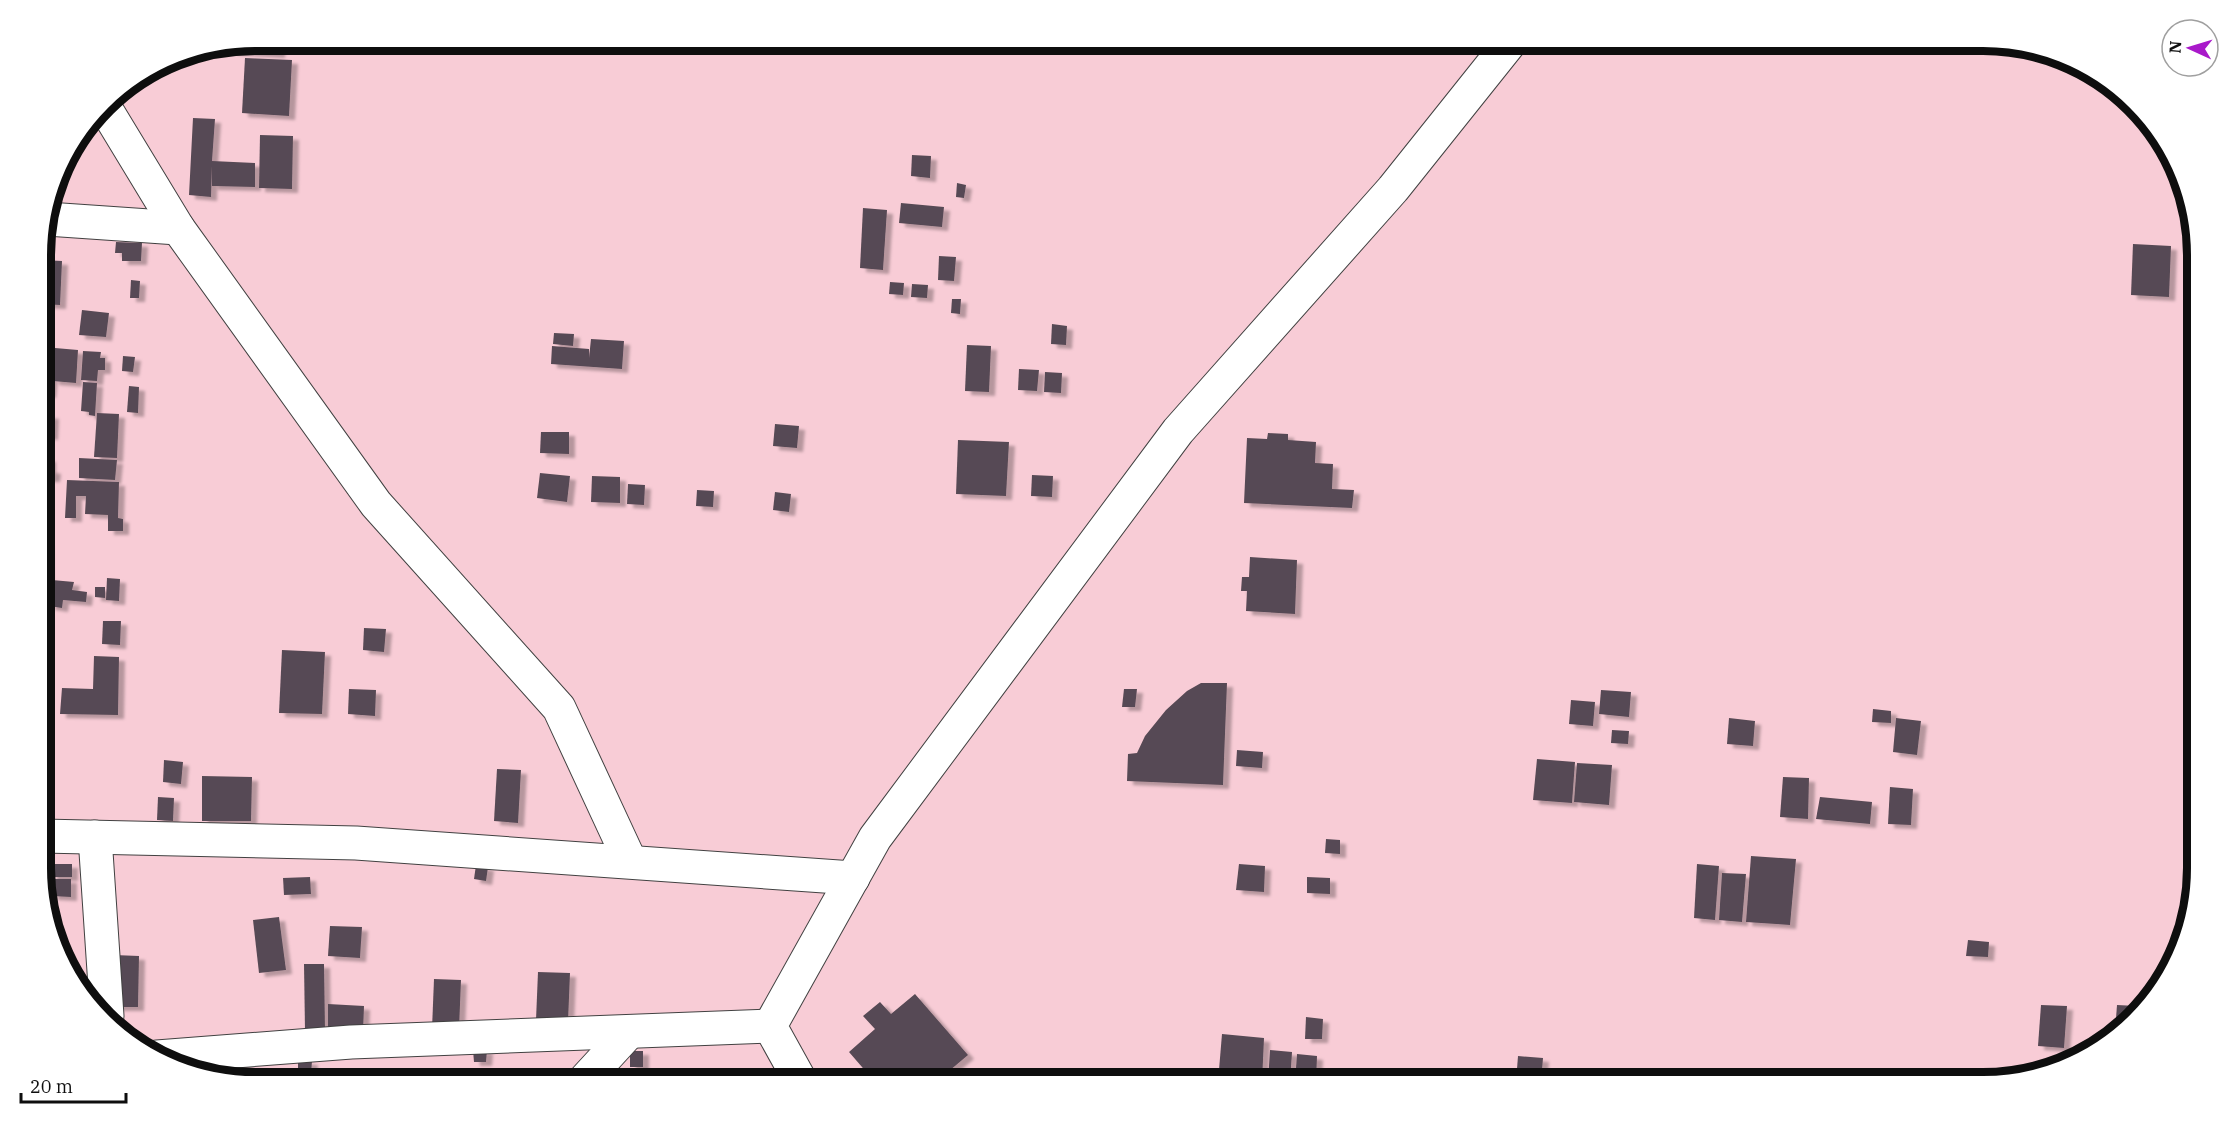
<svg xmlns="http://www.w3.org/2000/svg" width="2238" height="1123" viewBox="0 0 2238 1123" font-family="'IBM Plex Serif',serif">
	<defs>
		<filter id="shadow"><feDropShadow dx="6" dy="4" stdDeviation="1.5" flood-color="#0004"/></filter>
	</defs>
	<rect width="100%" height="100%" fill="#ffeef4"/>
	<path fill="#f8ccd6" d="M255 40 1983 41 2077 62 2161 136 2196 228 2197 868 2176 962 2102 1046 1997 1082H255L161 1061 85 998 42 896 41 241 63 160 113 94 173 57Z"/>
	<g fill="#574954" filter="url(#shadow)">
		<path d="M255 40H280L279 54 231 51V45Z"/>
		<path d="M245 58 292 60 289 116 242 113Z"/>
		<path d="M193 118 215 119 212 161 255 163V187L212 186V166L211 197 189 195Z"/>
		<path d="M260 135 293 136 292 189 259 188Z"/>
		<path d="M912 155 931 156 930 178 911 176Z"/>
		<path d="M957 183 966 185 964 198 956 197Z"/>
		<path d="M901 203 944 207 942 227 899 223Z"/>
		<path d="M863 208 887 210 883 270 860 268Z"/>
		<path d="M116 242 142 243 141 261H122V253H115Z"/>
		<path d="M2133 244 2171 246 2169 297 2131 295Z"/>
		<path d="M939 256 956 257 954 281 938 280Z"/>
		<path d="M41 260 62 261 60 305 41 304Z"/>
		<path d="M131 280 140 281 139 298H130Z"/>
		<path d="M890 282 904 283 903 295 889 294Z"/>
		<path d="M912 284 928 285 927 298 911 297Z"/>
		<path d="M952 299H961L960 314 951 313Z"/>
		<path d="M82 310 109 313 106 337 79 335Z"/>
		<path d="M1052 324 1067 326 1066 345 1051 344Z"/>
		<path d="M554 333 574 334 573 346 553 344Z"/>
		<path d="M591 339 624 341 622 369 551 364 552 346 589 349V358Z"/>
		<path d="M967 345 991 346 989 392 965 391Z"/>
		<path d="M55 348 78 350 76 383 53 381Z"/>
		<path d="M83 351 101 352 100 358H105V370H98L97 381 81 380Z"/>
		<path d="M123 356 135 357 133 372 122 371Z"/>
		<path d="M1019 369 1039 370 1037 391 1018 390Z"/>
		<path d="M1045 372 1062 373 1061 393 1044 392Z"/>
		<path d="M41 373 52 374 50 394 41 393Z"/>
		<path d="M83 382 97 383 95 416 89 415V412L81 411Z"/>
		<path d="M129 386 139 387 138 413 127 412Z"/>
		<path d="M97 413 119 414 117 458 94 457Z"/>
		<path d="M41 414 53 415 52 436 41 435Z"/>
		<path d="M775 424 799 426 797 448 773 446Z"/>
		<path d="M541 432H569V454L540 453Z"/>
		<path d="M1268 433 1288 434V440L1316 442 1315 463 1333 464 1332 489 1354 490 1352 508 1244 503 1247 438 1267 439Z"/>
		<path d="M958 440 1009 442 1006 496 956 494Z"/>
		<path d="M41 458H50V469L55 470 54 478H41Z"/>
		<path d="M79 458 117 460 115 480 79 478Z"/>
		<path d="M540 473 570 476 567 502 537 498Z"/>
		<path d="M1032 475 1053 476 1052 497 1031 496Z"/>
		<path d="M592 476 620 477V503L591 502Z"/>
		<path d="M67 480 119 482 118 518 123 519V531H108V515L85 514 86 496H76V518H65Z"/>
		<path d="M628 484 645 485 644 505 627 504Z"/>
		<path d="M697 490 714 491 713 507 696 506Z"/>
		<path d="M775 492 791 494 789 512 773 510Z"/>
		<path d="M42 542H47L48 596H42Z"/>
		<path d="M1250 557 1297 560 1295 614 1246 611 1247 591H1241L1242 577H1249Z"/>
		<path d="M107 578 120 579 119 601 106 600Z"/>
		<path d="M52 580 74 582 72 590 87 592 86 602 63 600 62 608 49 606Z"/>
		<path d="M95 587H105V598L95 597Z"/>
		<path d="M103 621H121L120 645 102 644Z"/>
		<path d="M364 628 386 629 384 652 363 650Z"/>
		<path d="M282 650 325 652 322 714 279 713Z"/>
		<path d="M94 656 119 657 118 715 60 714 62 688 93 689Z"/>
		<path d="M1201 683H1227L1223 785 1127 781 1128 754 1137 753 1145 736 1166 710 1187 691Z"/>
		<path d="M349 689 376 690 375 716 348 714Z"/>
		<path d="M1124 689H1137L1135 707H1122Z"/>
		<path d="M1601 690 1631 692 1629 717 1599 714Z"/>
		<path d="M1571 700 1595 702 1593 726 1569 724Z"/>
		<path d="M1873 709 1891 711V723L1872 722Z"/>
		<path d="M1729 718 1755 721 1753 746 1727 744Z"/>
		<path d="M1896 718 1921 721 1917 755 1893 752Z"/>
		<path d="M1612 730 1629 731 1628 744 1611 743Z"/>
		<path d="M1237 750 1263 752 1262 768 1236 766Z"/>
		<path d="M1537 759 1575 762 1572 803 1533 800Z"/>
		<path d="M164 760 183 762 181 784 163 782Z"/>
		<path d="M1577 763 1612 765 1609 805 1574 802Z"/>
		<path d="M497 769 521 770 518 823 494 821Z"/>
		<path d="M202 776 252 777 251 821H202Z"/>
		<path d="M1783 777 1809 778 1808 819 1780 817Z"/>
		<path d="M1890 787 1913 789 1911 825 1888 824Z"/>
		<path d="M158 797 174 798 173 821 157 820Z"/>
		<path d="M1820 797 1872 802 1870 824 1816 819Z"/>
		<path d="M1326 839 1340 840V854L1325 853Z"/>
		<path d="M1751 856 1796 859 1790 925 1746 922Z"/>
		<rect x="51" y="864" width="21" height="13"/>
		<path d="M1239 864 1265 866 1264 892 1236 890Z"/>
		<path d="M1697 864 1719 866 1715 920 1694 918Z"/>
		<path d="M476 865 488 867 486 881 474 879Z"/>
		<path d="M1722 873 1746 874 1742 922 1719 920Z"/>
		<path d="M310 877 311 894 284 895 283 878Z"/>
		<path d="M1307 877 1330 878V894L1307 893Z"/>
		<path d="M52 879H71V897L52 896Z"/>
		<path d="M279 917 286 970 259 973 253 920Z"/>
		<path d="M330 926 362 927 360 958 328 956Z"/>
		<path d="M1968 940 1989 942 1988 957 1966 956Z"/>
		<path d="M114 955 139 956 138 1007H113Z"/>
		<path d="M304 964H324L325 1030H305Z"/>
		<path d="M538 972 570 973 568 1022 536 1020Z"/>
		<path d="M434 979 461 980 459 1029H432Z"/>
		<path d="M915 994 968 1055 936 1082H875L849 1052 875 1029 863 1016 880 1002 891 1014Z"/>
		<path d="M328 1004 364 1006 363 1032 328 1031Z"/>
		<path d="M2041 1005 2067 1006 2064 1048 2038 1046Z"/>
		<path d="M2117 1005 2137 1006 2115 1032Z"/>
		<path d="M1306 1017 1323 1019 1322 1039H1305Z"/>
		<path d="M1222 1034 1264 1038 1262 1082H1218Z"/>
		<path d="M473 1050H487L486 1062H474Z"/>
		<path d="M1270 1050 1292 1052 1290 1082H1268Z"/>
		<rect x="630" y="1051" width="13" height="16"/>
		<path d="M1297 1054 1317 1056 1316 1082H1295Z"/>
		<path d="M1518 1056 1543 1058 1541 1082H1516Z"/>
		<path d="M298 1060 312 1061 311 1074H298Z"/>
	</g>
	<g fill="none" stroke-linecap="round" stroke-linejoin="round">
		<g stroke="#414141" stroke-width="35">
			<g id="street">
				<path d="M104 106 178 228 376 504 559 708 630 861"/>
				<path d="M47 219 178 228"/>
				<path d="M42 836 356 843 853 878"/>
				<path d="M95 837 107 1016"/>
				<path d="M157 1057 351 1042 770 1026"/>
				<path d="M583 1082 629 1032"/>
				<path d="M801 1082 770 1026 875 838 1178 431 1393 189 1512 40"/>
			</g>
		</g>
		<use href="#street" stroke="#fff" stroke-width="33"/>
	</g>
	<path d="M0 0H2238V1123H0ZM255 51H1983A204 204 0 0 1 2187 255V868A204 204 0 0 1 1983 1072H255A204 204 0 0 1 51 868V255A204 204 0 0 1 255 51Z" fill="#fff" fill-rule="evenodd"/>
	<path fill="none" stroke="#0e0e0e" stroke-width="8" d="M255 51H1983A204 204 0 0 1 2187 255V868A204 204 0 0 1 1983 1072H255A204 204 0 0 1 51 868V255A204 204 0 0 1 255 51Z"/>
	<g transform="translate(2190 48) rotate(274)"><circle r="28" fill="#ffffff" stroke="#9f9f9f" stroke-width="1.5"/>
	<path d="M0-4.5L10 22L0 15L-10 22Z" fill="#a919ca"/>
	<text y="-9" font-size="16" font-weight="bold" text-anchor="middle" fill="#0e0e0e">N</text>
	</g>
	<path d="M21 1093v9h105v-9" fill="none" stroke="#0e0e0e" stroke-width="3"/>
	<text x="30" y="1093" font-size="18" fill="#0e0e0e" stroke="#ffffff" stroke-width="4.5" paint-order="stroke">20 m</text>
</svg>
